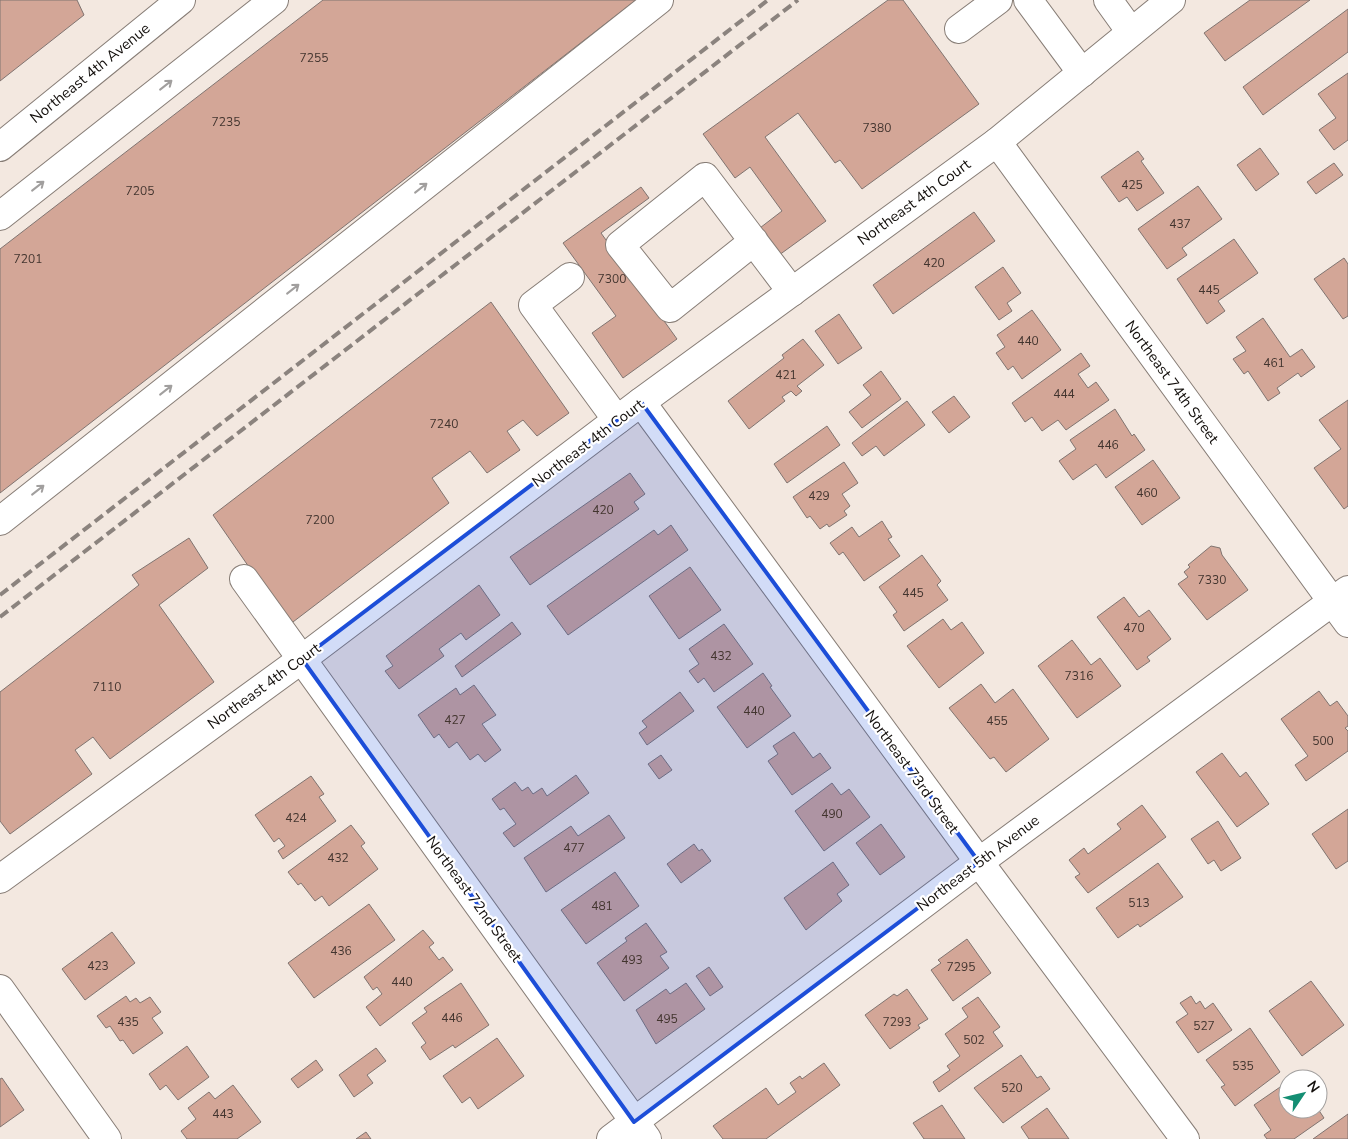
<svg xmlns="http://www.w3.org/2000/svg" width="1348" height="1139" viewBox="0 0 1348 1139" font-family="'Nunito Sans',sans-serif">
	<rect width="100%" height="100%" fill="#f3e8e0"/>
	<g fill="#d3a697" stroke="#807470">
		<path d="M0 0H77L84 15 0 81Z"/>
		<path d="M323 0H636L0 493V249Z"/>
		<path d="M888 0H903L979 104 862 189 840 160 835 163 798 113 765 137 826 221 775 258 756 231 782 211 750 167 735 178 703 134Z"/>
		<path d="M1250 0H1310L1225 61 1204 33Z"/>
		<path d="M1348 9V52L1263 115 1243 87Z"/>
		<path d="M1348 73V140L1334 150 1319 130 1336 118 1318 94Z"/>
		<path d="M1260 148 1279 174 1256 191 1237 165Z"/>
		<path d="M1138 151 1144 159 1141 161 1164 193 1137 211 1127 197 1119 202 1101 177Z"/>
		<path d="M1334 163 1343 175 1316 194 1307 182Z"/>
		<path d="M1198 186 1222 219 1182 248 1187 255 1167 269 1138 229Z"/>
		<path d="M641 187 649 198 601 233 677 339 623 378 592 333 616 316 563 243Z"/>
		<path d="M974 212 995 241 893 314 873 285Z"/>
		<path d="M1234 239 1258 273 1218 301 1225 311 1207 324 1177 279Z"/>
		<path d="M1344 258 1348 264V316L1343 319 1314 279Z"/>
		<path d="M1003 267 1021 293 1007 303 1012 311 999 320 975 287Z"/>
		<path d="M491 302 569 413 537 436 523 420 507 431 520 450 487 473 470 451 432 478 449 503 289 625 213 515Z"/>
		<path d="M1032 310 1061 350 1022 379 1013 366 1008 370 996 353 1005 347 997 335Z"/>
		<path d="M839 314 862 348 838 364 815 331Z"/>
		<path d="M1263 318 1290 357 1302 349 1315 367 1301 377 1298 373 1277 388 1280 393 1268 401 1248 371 1244 374 1233 359 1246 351 1236 337Z"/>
		<path d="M803 339 824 365 797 386 802 391 796 396 791 391 782 397 785 401 749 429 728 401 784 358 782 355Z"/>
		<path d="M1081 353 1090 366 1078 374 1088 388 1096 382 1109 400 1066 430 1058 420 1042 431 1032 417 1025 422 1012 403Z"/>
		<path d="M881 371 901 399 862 428 849 412 871 395 863 385Z"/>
		<path d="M954 396 970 417 949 433 932 412Z"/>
		<path d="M1348 400V506L1344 509 1314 468 1341 449 1319 420Z"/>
		<path d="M907 401 925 425 884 456 876 446 862 456 852 443Z"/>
		<path d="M1115 409 1132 436 1134 434 1145 450 1106 478 1096 464 1073 480 1059 461 1076 449 1070 440Z"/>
		<path d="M827 426 840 445 787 483 774 464Z"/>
		<path d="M1153 460 1180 498 1142 525 1115 487Z"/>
		<path d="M844 462 858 483 842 494 850 506 844 511 847 515 829 527 827 524 820 529 810 516 807 518 793 497Z"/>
		<path d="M630 473 645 494 634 502 639 509 530 585 510 557Z"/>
		<path d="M882 521 892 537 888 539 900 556 864 581 843 552 839 555 830 543 852 527 859 537Z"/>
		<path d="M671 525 688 550 568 635 547 606 654 530 658 535Z"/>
		<path d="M189 538 208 568 159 605 214 682 110 759 93 737 75 750 92 774 10 834 0 821V692L139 585 132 575Z"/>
		<path d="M1211 546 1220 548 1222 555 1248 590 1207 620 1178 584 1188 577 1184 572 1190 567 1188 565Z"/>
		<path d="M922 555 941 581 937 585 948 600 904 631 893 615 897 612 879 587Z"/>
		<path d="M690 567 721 610 679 639 649 596Z"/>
		<path d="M479 585 500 615 466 640 461 633 439 649 444 656 399 689 385 671 393 666 386 656Z"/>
		<path d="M1124 597 1139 617 1149 610 1171 639 1147 657 1150 661 1137 670 1097 617Z"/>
		<path d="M943 619 951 630 962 622 984 653 939 688 907 646Z"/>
		<path d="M512 622 521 634 462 677 455 666Z"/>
		<path d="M724 624 753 664 714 692 704 678 698 683 689 671 699 664 689 649Z"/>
		<path d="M1072 640 1091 665 1100 658 1121 686 1077 718 1038 666Z"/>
		<path d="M763 673 772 686 770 687 791 716 747 748 717 707Z"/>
		<path d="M981 684 995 703 1013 689 1049 739 1006 772 994 757 990 759 949 708Z"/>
		<path d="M474 685 496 715 482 724 501 750 485 762 478 754 470 760 457 742 449 748 439 734 434 738 418 715 456 688 460 695Z"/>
		<path d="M1319 691 1330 706 1337 701 1348 716V726L1345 728 1348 731V751L1306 781 1295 765 1308 756 1281 719Z"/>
		<path d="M680 692 694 711 647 745 639 733 647 727 642 721Z"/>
		<path d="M794 732 813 758 820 753 831 768 792 795 768 761 778 754 773 746Z"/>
		<path d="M1222 753 1240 777 1246 772 1269 804 1237 827 1196 772Z"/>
		<path d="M661 755 672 770 659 779 648 764Z"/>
		<path d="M576 775 589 793 514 847 503 833 516 824 504 808 500 810 492 799 515 782 522 791 528 787 533 794 542 788 547 796Z"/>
		<path d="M311 776 324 794 319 797 336 821 283 859 278 851 285 846 279 838 274 842 255 815Z"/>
		<path d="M832 783 841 795 849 789 870 817 824 851 795 811Z"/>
		<path d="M1142 805 1166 837 1088 893 1075 877 1080 874 1069 860 1084 848 1088 854 1121 829 1117 824Z"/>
		<path d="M1348 809V861L1336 869 1312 834Z"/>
		<path d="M609 815 625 838 546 892 524 858 571 826 578 836Z"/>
		<path d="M1218 821 1241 858 1221 871 1214 860 1208 864 1191 839Z"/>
		<path d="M881 824 905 857 880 875 856 843Z"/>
		<path d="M351 825 365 843 361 846 378 869 329 906 322 896 315 901 301 883 298 885 288 872Z"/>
		<path d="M694 844 699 851 702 849 711 861 681 883 667 864Z"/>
		<path d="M833 862 849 885 837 894 842 901 806 930 784 898Z"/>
		<path d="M1158 863 1183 897 1140 927 1138 924 1118 938 1096 908Z"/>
		<path d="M615 872 639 906 586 944 561 910Z"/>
		<path d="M369 904 395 940 314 998 288 963Z"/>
		<path d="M646 923 667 952 660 956 669 968 624 1001 597 963 627 941 625 938Z"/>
		<path d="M423 930 434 943 429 947 439 960 443 957 453 970 380 1026 366 1007 382 994 377 987 373 990 364 977Z"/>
		<path d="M112 932 135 963 85 1000 62 969Z"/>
		<path d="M967 939 991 973 953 1001 931 970 941 963 938 960Z"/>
		<path d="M709 967 723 987 710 996 696 976Z"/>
		<path d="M1311 981 1344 1025 1302 1056 1269 1011Z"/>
		<path d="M461 983 489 1025 455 1048 453 1045 430 1060 421 1047 426 1043 412 1023 427 1012 424 1008Z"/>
		<path d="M686 983 705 1009 656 1044 636 1010 666 989 670 994Z"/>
		<path d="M907 989 928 1019 918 1025 920 1028 890 1049 865 1015 894 994 897 996Z"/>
		<path d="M126 996 130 1002 136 998 140 1003 150 997 161 1012 152 1018 163 1033 133 1054 123 1040 120 1041 110 1026 106 1028 97 1016Z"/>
		<path d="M1191 996 1196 1004 1200 1001 1205 1009 1213 1003 1232 1030 1198 1053 1176 1022 1188 1014 1180 1003Z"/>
		<path d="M978 997 1000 1027 993 1032 1003 1046 939 1092 933 1082 950 1070 947 1066 960 1056 945 1034 968 1017 962 1008Z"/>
		<path d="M1250 1028 1280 1072 1235 1106 1221 1087 1225 1085 1206 1060Z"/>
		<path d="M497 1038 524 1076 478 1109 470 1097 462 1103 443 1076Z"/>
		<path d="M187 1046 209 1077 178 1100 166 1085 160 1090 149 1074Z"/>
		<path d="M376 1048 386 1061 367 1075 373 1083 354 1097 339 1075Z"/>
		<path d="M1021 1055 1037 1078 1041 1076 1050 1089 1003 1123 974 1088Z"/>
		<path d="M316 1060 323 1070 298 1088 291 1079Z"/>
		<path d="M824 1063 840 1085 766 1139H723L713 1126 766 1088 778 1105 796 1092 790 1083 800 1076 802 1079Z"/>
		<path d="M2 1078 24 1110 0 1127V1079Z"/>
		<path d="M1286 1083 1288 1087V1109H1318L1324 1118 1294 1139H1267L1264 1135 1271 1130 1254 1105Z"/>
		<path d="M233 1085 261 1122 237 1139H187L181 1131 196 1119 188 1108 209 1092 215 1099Z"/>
		<path d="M942 1105 965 1139H924L913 1123Z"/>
		<path d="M1047 1108 1069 1139H1029L1021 1127Z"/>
		<path d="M1348 1114V1139H1313Z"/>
		<path d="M366 1132 371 1139H356Z"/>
	</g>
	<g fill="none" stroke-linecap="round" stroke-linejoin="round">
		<g stroke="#877d76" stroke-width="30">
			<g id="minor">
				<path d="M1028 0 1082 73"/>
				<path d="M1108 0 1131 32"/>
				<path d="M959 29 998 0"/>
				<path d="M997 142 1348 623"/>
				<path d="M0 147 181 0"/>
				<path d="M0 216 274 0"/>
				<path d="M754 241 670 308 620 245 705 177 792 292"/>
				<path d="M570 277 533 305 617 420"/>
				<path d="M641 402 979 862 1185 1139"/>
				<path d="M0 521 659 0"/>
				<path d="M244 579 647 1139"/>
				<path d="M0 879 302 659 641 402 997 142 1171 0"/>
				<path d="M0 989 107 1139"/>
				<path d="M611 1139 979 862 1348 590"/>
			</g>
		</g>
		<use href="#minor" stroke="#fff" stroke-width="28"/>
		<g stroke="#8b837e" stroke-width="4" stroke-dasharray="10 5" stroke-linecap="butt">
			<path d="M0 595 768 0"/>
			<path d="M0 617 798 0"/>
		</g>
	</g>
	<defs><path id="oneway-shaft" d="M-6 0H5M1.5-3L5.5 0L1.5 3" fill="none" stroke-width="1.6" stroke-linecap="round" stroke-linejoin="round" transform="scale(1.25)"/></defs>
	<g stroke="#a19f9e">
		<use href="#oneway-shaft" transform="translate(166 85) rotate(-38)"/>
		<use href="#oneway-shaft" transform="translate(38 186) rotate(-38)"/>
		<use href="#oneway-shaft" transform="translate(421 188) rotate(-38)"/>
		<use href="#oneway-shaft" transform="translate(293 289) rotate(-38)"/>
		<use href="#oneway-shaft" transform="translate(166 390) rotate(-38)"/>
		<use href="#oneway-shaft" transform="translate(38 490) rotate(-38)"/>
	</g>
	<path fill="#1d4ed8" fill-opacity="0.2" stroke="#1d4ed8" stroke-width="4" stroke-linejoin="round" d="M641 402 979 862 634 1122 302 659Z"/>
	<g text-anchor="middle" stroke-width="4.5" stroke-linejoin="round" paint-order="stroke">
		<g font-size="12" fill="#43352f">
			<text x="314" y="62">7255</text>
			<text x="226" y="126">7235</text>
			<text x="877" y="132">7380</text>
			<text x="1132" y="189">425</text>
			<text x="140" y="195">7205</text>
			<text x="1180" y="228">437</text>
			<text x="28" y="263">7201</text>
			<text x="934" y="267">420</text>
			<text x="612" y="283">7300</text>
			<text x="1209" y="294">445</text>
			<text x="1028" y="345">440</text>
			<text x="1274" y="367">461</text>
			<text x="786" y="379">421</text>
			<text x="1064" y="398">444</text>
			<text x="444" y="428">7240</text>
			<text x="1108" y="449">446</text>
			<text x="1147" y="497">460</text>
			<text x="819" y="500">429</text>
			<text x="603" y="514">420</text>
			<text x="320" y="524">7200</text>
			<text x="1212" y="584">7330</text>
			<text x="913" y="597">445</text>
			<text x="1134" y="632">470</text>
			<text x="721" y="660">432</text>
			<text x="1079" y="680">7316</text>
			<text x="107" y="691">7110</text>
			<text x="754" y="715">440</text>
			<text x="455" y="724">427</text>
			<text x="997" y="725">455</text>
			<text x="1323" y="745">500</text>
			<text x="832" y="818">490</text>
			<text x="296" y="822">424</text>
			<text x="574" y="852">477</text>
			<text x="338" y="862">432</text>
			<text x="1139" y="907">513</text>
			<text x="602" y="910">481</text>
			<text x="341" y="955">436</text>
			<text x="632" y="964">493</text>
			<text x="98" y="970">423</text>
			<text x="961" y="971">7295</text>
			<text x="402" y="986">440</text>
			<text x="452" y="1022">446</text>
			<text x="667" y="1023">495</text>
			<text x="128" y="1026">435</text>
			<text x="897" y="1026">7293</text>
			<text x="1204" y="1030">527</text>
			<text x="974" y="1044">502</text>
			<text x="1243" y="1070">535</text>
			<text x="1012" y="1092">520</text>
			<text x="223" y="1118">443</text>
		</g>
		<g font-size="15" fill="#130f0c" stroke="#fff">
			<text transform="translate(90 73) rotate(-39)" y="5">Northeast 4th Avenue</text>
			<text transform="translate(914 202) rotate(-36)" y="5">Northeast 4th Court</text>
			<text transform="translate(1172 382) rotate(54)" y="5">Northeast 74th Street</text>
			<text transform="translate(588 443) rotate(-37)" y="5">Northeast 4th Court</text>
			<text transform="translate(264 686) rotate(-36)" y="5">Northeast 4th Court</text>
			<text transform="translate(912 772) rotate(54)" y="5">Northeast 73rd Street</text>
			<text transform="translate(978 863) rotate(-37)" y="5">Northeast 5th Avenue</text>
			<text transform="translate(474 899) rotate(54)" y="5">Northeast 72nd Street</text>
		</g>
	</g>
	<g transform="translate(1303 1094) rotate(55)"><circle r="24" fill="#ffffff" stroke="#a19f9e"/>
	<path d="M0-4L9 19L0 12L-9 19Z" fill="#148e73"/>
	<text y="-8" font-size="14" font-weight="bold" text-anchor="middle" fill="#130f0c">N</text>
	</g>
</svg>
